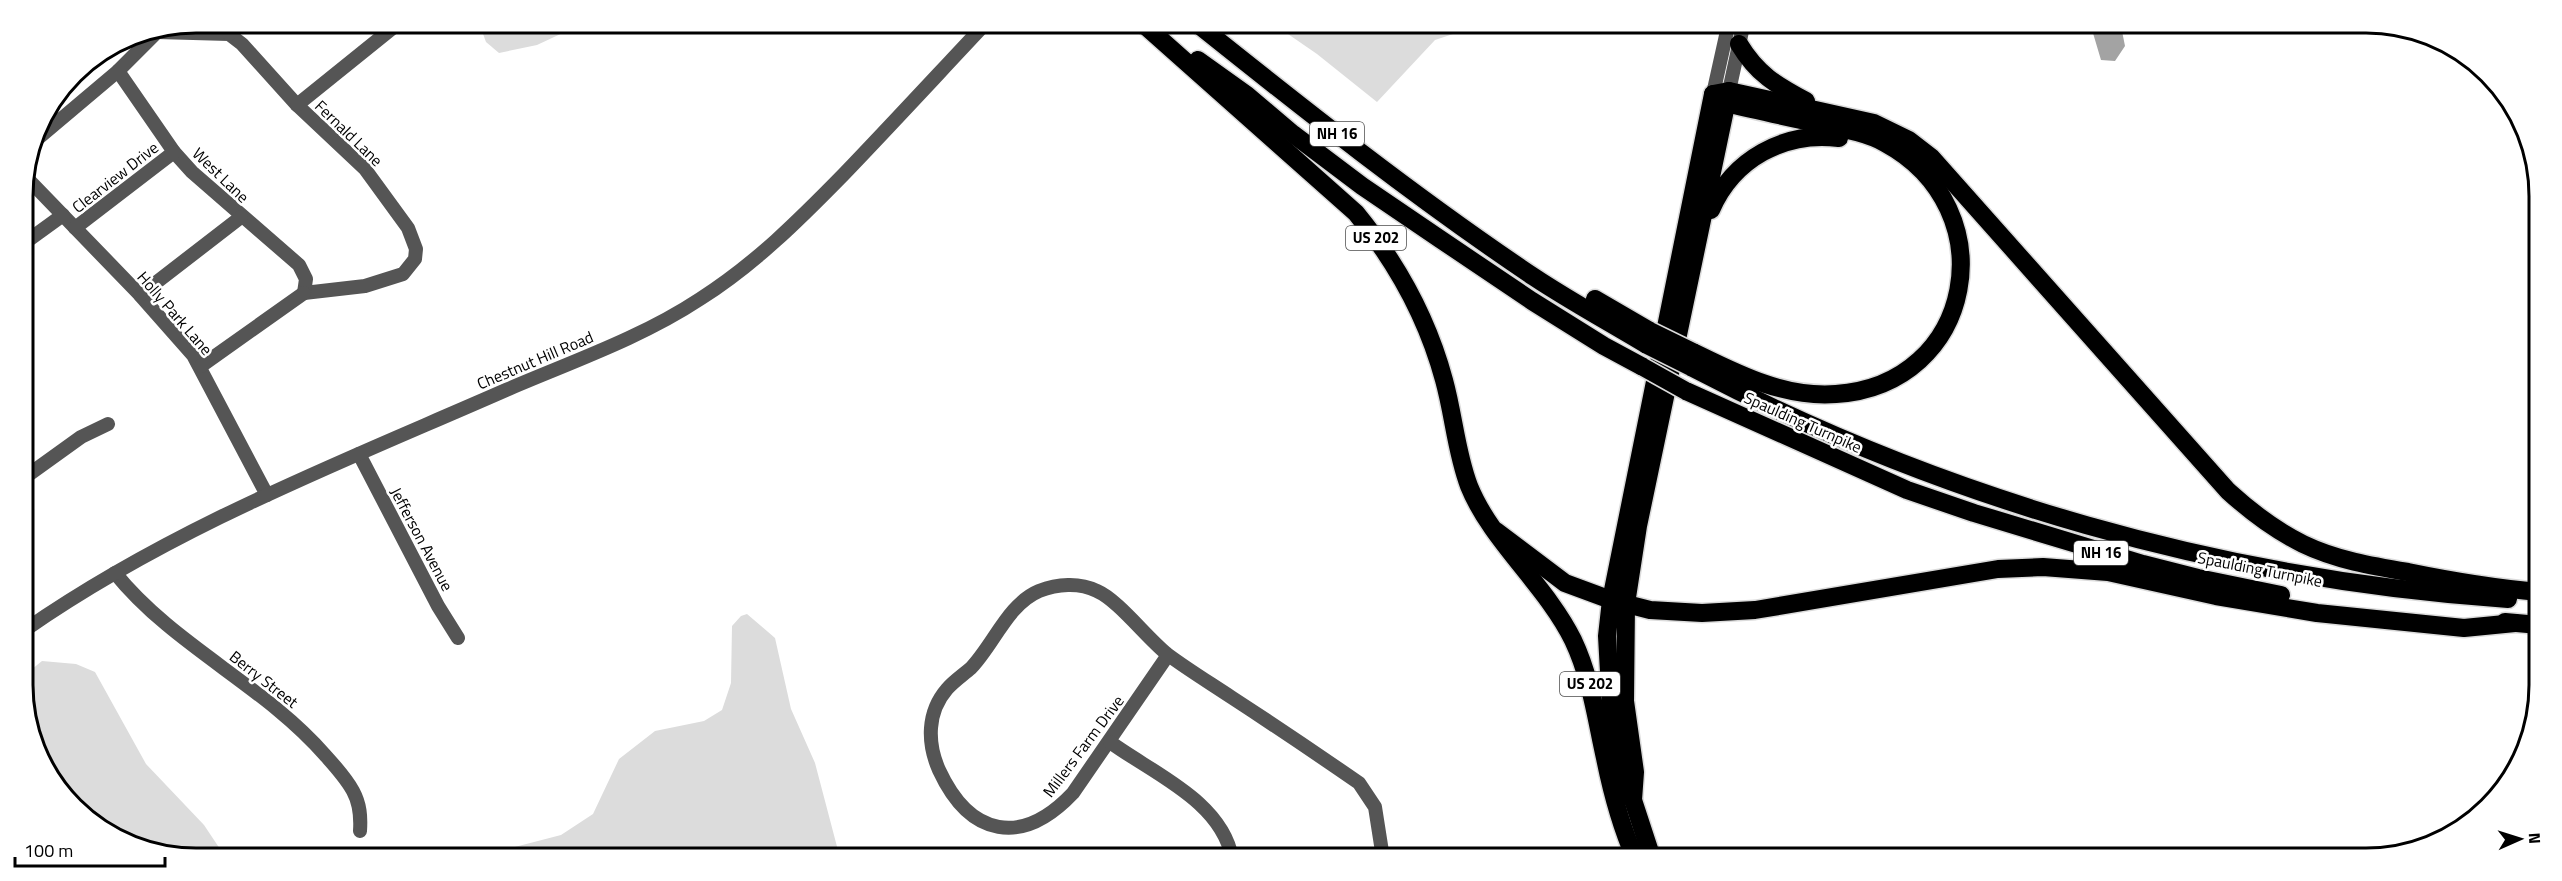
<svg xmlns="http://www.w3.org/2000/svg" width="2562" height="881" viewBox="0 0 2562 881" font-family="'Titillium Web',sans-serif">
	<rect width="100%" height="100%" fill="#fff"/>
	<g fill="#dcdcdc">
		<path d="M479 23H584L537 45 499 53 486 42Z"/>
		<path d="M1272 23H1469L1462 31 1435 40 1377 102 1317 54Z"/>
		<path d="M747 614 775 638 791 709 815 763 840 858H479L495 852 561 835 593 814 619 759 655 731 704 721 722 710 731 683 732 626 741 616Z"/>
		<path d="M42 661 76 664 95 672 146 764 204 825 226 858H196L141 849 66 800 26 719V674Z"/>
	</g>
	<path fill="#a3a3a3" d="M2090 23H2125L2122 31 2125 46 2115 61 2101 60Z"/>
	<g fill="none" stroke-linecap="round" stroke-linejoin="round">
		<g stroke="#dbdbdb" stroke-width="21">
			<g id="highway">
				<path d="M1141 22 1356 213C1397 263 1427 317 1444 380 1454 416 1456 452 1469 486 1491 541 1546 585 1573 640 1591 678 1596 718 1605 758 1612 793 1621 826 1635 858"/>
				<path d="M1195 22C1305 110 1416 198 1534 277 1570 301 1609 322 1647 345"/>
				<path d="M1739 44C1757 74 1776 85 1806 101"/>
				<path d="M1198 60 1247 95 1293 134 1362 186 1440 239 1532 301 1604 346 1643 367"/>
				<path d="M1713 94 1729 91 1874 123 1909 140 1931 157 2228 491C2251 512 2275 530 2303 544 2336 560 2372 566 2408 572 2452 581 2495 588 2539 592"/>
				<path d="M1711 210C1733 159 1784 131 1839 138"/>
				<path d="M1595 299 1650 331"/>
				<path d="M1693 352C1738 374 1784 398 1836 394 1975 385 2007 209 1885 143 1867 133 1844 129 1824 125 1792 118 1759 111 1726 103L1716 96"/>
				<path d="M1691 367C1943 499 2223 580 2508 599"/>
				<path d="M1686 391 1907 490 1974 513 2143 564 2198 578 2281 595"/>
				<path d="M1496 531 1565 583 1611 600 1650 610 1702 613 1755 610 1998 569 2043 567 2108 572 2216 596 2317 613 2464 628 2515 623"/>
				<path d="M2505 622 2539 625"/>
				<path d="M1633 800 1635 772 1625 701 1626 604 1638 526 1729 91"/>
				<path d="M1652 858 1633 800 1620 775 1611 708 1607 636 1611 600 1713 94"/>
			</g>
		</g>
		<g stroke="#555" stroke-width="14">
			<path d="M157 32 229 34 242 44 297 105 365 169 408 228 416 249 415 259 403 274 365 286 304 293"/>
			<path d="M229 34 244 22"/>
			<path d="M118 71 174 152 192 172 299 265 306 279 304 293"/>
			<path d="M1729 91 1744 22"/>
			<path d="M1713 94 1729 22"/>
			<path d="M297 105 400 22"/>
			<path d="M35 141 118 71 157 32"/>
			<path d="M25 176 140 295 193 355 267 495"/>
			<path d="M75 228 174 152"/>
			<path d="M23 244 63 215"/>
			<path d="M140 295 241 217"/>
			<path d="M201 366 304 293"/>
			<path d="M359 454 438 606 458 638"/>
			<path d="M24 478 81 437 108 424"/>
			<path d="M115 573C174 646 264 685 325 755 335 766 346 778 353 791 360 804 361 816 360 831"/>
			<path d="M25 630C173 527 342 462 506 390 571 362 641 338 700 299 755 264 799 220 844 174 892 124 939 73 987 22"/>
			<path d="M1168 655 1073 793C1022 847 970 837 939 770 927 743 927 712 947 689 954 681 963 675 971 668 994 644 1008 604 1039 591 1057 584 1079 582 1097 591 1118 600 1146 637 1167 654 1187 669 1210 683 1231 697 1274 725 1317 754 1359 783L1375 807 1383 858"/>
			<path d="M1110 742C1152 773 1222 801 1232 858"/>
		</g>
		<use href="#highway" stroke="#000" stroke-width="18"/>
		<g stroke="#dbdbdb" stroke-width="21" stroke-linecap="butt">
			<g id="highway-bridge">
				<path d="M1650 331 1693 352"/>
				<path d="M1647 345 1691 367"/>
				<path d="M1643 367 1686 391"/>
			</g>
		</g>
		<use href="#highway-bridge" stroke="#000" stroke-width="18"/>
	</g>
	<g text-anchor="middle" stroke-width="5" stroke-linejoin="round" paint-order="stroke">
		<g fill="#fff" stroke="#4c4c4c" stroke-width="1.5">
			<rect x="1310" y="122" width="54" height="24" rx="4.5"/>
			<rect x="1346" y="226" width="60" height="24" rx="4.5"/>
			<rect x="2074" y="541" width="54" height="24" rx="4.5"/>
			<rect x="1560" y="672" width="60" height="24" rx="4.5"/>
		</g>
		<g font-size="15" font-weight="bold" fill="#000">
			<text x="1337" y="139">NH 16</text>
			<text x="1376" y="243">US 202</text>
			<text x="2101" y="558">NH 16</text>
			<text x="1590" y="689">US 202</text>
		</g>
		<g font-size="16" fill="#000" stroke="#fff">
			<text transform="translate(349 133) rotate(44)" y="6">Fernald Lane</text>
			<text transform="translate(221 175) rotate(44)" y="6">West Lane</text>
			<text transform="translate(115 177) rotate(-38)" y="6">Clearview Drive</text>
			<text transform="translate(175 313) rotate(49)" y="6">Holly Park Lane</text>
			<text transform="translate(535 360) rotate(-23)" y="6">Chestnut Hill Road</text>
			<text transform="translate(1803 422) rotate(24)" y="6">Spaulding Turnpike</text>
			<text transform="translate(422 539) rotate(62)" y="6">Jefferson Avenue</text>
			<text transform="translate(2260 569) rotate(11)" y="6">Spaulding Turnpike</text>
			<text transform="translate(264 679) rotate(38)" y="6">Berry Street</text>
			<text transform="translate(1083 746) rotate(-53)" y="6">Millers Farm Drive</text>
		</g>
	</g>
	<path d="M0 0H2562V881H0ZM196 33H2366A163 163 0 0 1 2529 196V685A163 163 0 0 1 2366 848H196A163 163 0 0 1 33 685V196A163 163 0 0 1 196 33Z" fill="#fff" fill-rule="evenodd"/>
	<path fill="none" stroke="#000" stroke-width="3" d="M196 33H2366A163 163 0 0 1 2529 196V685A163 163 0 0 1 2366 848H196A163 163 0 0 1 33 685V196A163 163 0 0 1 196 33Z"/>
	<g transform="translate(2520 839) rotate(87)" stroke="#ffffff" stroke-width="4.5" paint-order="stroke">
	<path d="M0-4.5L10 22L0 15L-10 22Z" fill="#000000"/>
	<text y="-9" font-size="16" font-weight="bold" text-anchor="middle" fill="#000000">N</text>
	</g>
	<path d="M15 857v9h150v-9" fill="none" stroke="#000000" stroke-width="3"/>
	<text x="24" y="857" font-size="18" fill="#000000" stroke="#ffffff" stroke-width="4.5" paint-order="stroke">100 m</text>
</svg>
